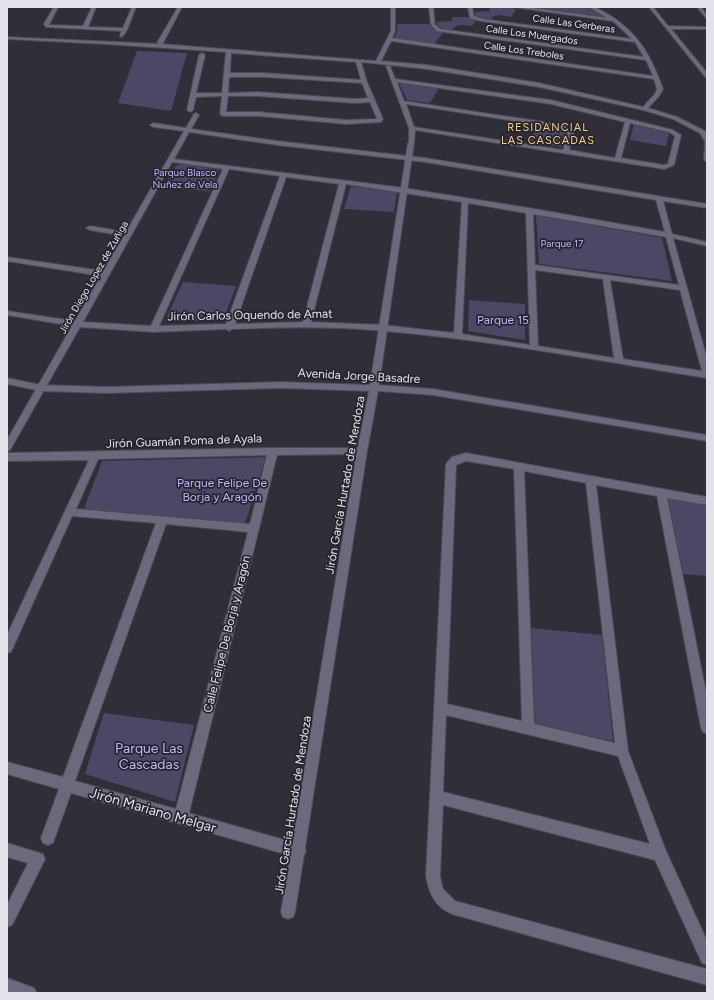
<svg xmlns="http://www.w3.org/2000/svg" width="714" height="1000" viewBox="0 0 714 1000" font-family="Figtree,sans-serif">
	<rect width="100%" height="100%" fill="#302e39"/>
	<g fill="#4c4765">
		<path d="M489 7H510L516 9 511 17 498 15 493 16 491 20 482 19 476 16 475 12 490 11Z"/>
		<path d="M519 7H586L608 19Z"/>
		<path d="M452 17H468L476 21 472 26C464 25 457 23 452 30L443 29 437 26V22L452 21Z"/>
		<path d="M397 24H429L433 29 444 32 434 44 394 38 397 32Z"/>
		<path d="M137 51 187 53 171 111 118 103Z"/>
		<path d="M399 83 400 82 439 88 430 103 407 100Z"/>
		<path d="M634 124 669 133 666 146 630 140Z"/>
		<path d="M537 125 563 128 567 132 562 147 530 142Z"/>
		<path d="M181 164 219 170 210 191 162 188 176 166Z"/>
		<path d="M351 186 397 192 394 212 344 209Z"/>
		<path d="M536 215 662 238 672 281 539 264Z"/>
		<path d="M183 282 236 286 223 321H165Z"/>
		<path d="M469 300 525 304V340L468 331Z"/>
		<path d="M266 457 245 523 84 509 102 461Z"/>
		<path d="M668 498 707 505V576L683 574Z"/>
		<path d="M531 628 602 635 613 741 535 724Z"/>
		<path d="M104 713 194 725 175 802 85 774Z"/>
	</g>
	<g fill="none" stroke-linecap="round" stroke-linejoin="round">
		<g stroke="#4d4b55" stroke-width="2">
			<g id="minor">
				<path d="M54 7H58L49 25 83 26 92 7H96L88 27 123 28 132 7H136L127 30 122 37 120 36 121 31 46 27 44 24Z"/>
				<path d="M178 7H182L163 43 160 44 376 61 391 31V7H395V31L392 38 653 76 646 60 437 31 431 25 429 7H433L435 25 440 29 644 57 635 42 481 21 470 18 468 7H472L474 16 482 19 632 39 613 21 513 7H525L607 18 589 7C597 7 604 12 611 16 640 35 652 58 663 89L659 96 648 108 677 117 705 131 707 134V162L704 160 705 142 700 133 673 119 643 110 539 87 427 69 361 62 367 82 383 119 381 122 346 124 259 116H223L220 114 222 96 196 97 193 110 190 112 187 110 199 55 202 53 205 55 196 93H222L226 52 105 44 7 39V37L160 44 157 43ZM391 41 654 79 657 89 655 94 643 107 539 83 427 65 381 61ZM231 53 356 62 361 80 264 73H230ZM229 77H264L362 83 368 98 355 99 258 92 228 93ZM228 96H258L355 103 370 102 377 119 346 120 259 112H226Z"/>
				<path d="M649 7H653L668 26 707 27V29H671L707 73V79Z"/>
				<path d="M697 7H701L707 15V19Z"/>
				<path d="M386 66H390L395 79 551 100 673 130 681 135 674 165 664 169 415 130 414 143 409 144V128ZM397 82 551 104 625 122 615 158 569 150 574 132 564 125 404 101ZM406 104 560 128 568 133 563 150 414 127ZM630 123 669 132 675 136 668 164 664 165 621 158Z"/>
				<path d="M196 113 199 115 191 129 277 141 425 158 707 204V208L663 201 672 234 707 242V246L673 238 707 359V378C600 361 492 340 384 331 333 326 283 327 232 329L229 331 226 329 154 332 80 327 10 450 7 451V440L72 326 7 315V311L75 321 101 276 7 261V257L103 271 124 236 90 230 86 228 90 226 126 232 184 131 153 127 150 125 153 123 186 128 194 114ZM189 132 277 145 425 162 656 200 665 232 529 208 404 188 174 159ZM172 162 223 169 151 326 83 322ZM229 169 280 176 226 324 159 326ZM286 177 339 184 303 322 235 324ZM346 184 462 202 454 333 383 325 311 322ZM468 203 526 213 530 345 462 334ZM533 214 666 237 679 285 535 265ZM535 270 603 279 614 358 538 346ZM610 280 680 290 702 371 623 359Z"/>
				<path d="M271 448H362L367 451 362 454 277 455 189 813 299 844 304 846 306 851 304 856 299 858 71 793 53 843 48 845 43 843 41 838 59 789 7 774V762L63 777 156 523 72 516 11 652 7 653V635L89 460 7 461V453ZM267 455 250 524 76 509 98 459ZM166 524 248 532 176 809 75 781Z"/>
				<path d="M466 453 707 497V505L667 498 707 697V734L703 732 701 728 657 496 596 485 628 751 666 851 707 941V965L702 963 655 860 443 805 440 876 443 889 455 901 707 969V985L452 914C435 907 429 893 426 876L446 464 452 457ZM466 461 514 469 522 721 447 704 456 465ZM524 471 586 483 615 743 534 724ZM446 715 618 756 650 844 443 792Z"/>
				<path d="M7 843 43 854 45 859 12 925 7 927V905L28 863 7 857Z"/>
				<path d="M7 978 34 988 37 993H7Z"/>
			</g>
		</g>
		<g stroke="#4d4b55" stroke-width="2">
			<path id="tertiary" d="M411 141 414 143 379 385 433 389 707 435V441L433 395 378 391 367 451 295 912 293 917 288 919 283 917 281 912 357 451 369 391 281 388 106 393 41 391 7 384V378L41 385 106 387 281 382 370 385 408 143Z"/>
		</g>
		<use href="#minor" fill="#6c697d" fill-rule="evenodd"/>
		<use href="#tertiary" fill="#6c697d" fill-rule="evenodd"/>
	</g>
	<g text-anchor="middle" stroke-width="3.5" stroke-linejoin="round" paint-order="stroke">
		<g font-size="10" fill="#e3e2ea" stroke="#26252f">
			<text transform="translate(574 23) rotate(8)" y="4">Calle Las Gerberas</text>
			<text transform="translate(532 34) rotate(8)" y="4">Calle Los Muergados</text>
			<text transform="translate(524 50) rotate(8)" y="4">Calle Los Treboles</text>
			<text transform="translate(93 277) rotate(-60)" y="4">Jirón Diego Lopez de Zuñiga</text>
		</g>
		<g font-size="10" fill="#c0b5fb" stroke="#26252f">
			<text x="185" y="176">Parque Blasco<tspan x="185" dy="12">Nuñez de Vela</tspan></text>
			<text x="562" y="247">Parque 17</text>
		</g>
		<g font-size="11" letter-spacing="1" fill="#f6ce87" stroke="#26252f">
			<text x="548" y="131">RESIDANCIAL<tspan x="548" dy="13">LAS CASCADAS</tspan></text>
		</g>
		<g font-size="12" fill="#e3e2ea" stroke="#26252f">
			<text transform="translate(250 315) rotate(-1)" y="4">Jirón Carlos Oquendo de Amat</text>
			<text transform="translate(359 376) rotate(3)" y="4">Avenida Jorge Basadre</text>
			<text transform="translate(184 441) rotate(-2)" y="4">Jirón Guamán Poma de Ayala</text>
			<text transform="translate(345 485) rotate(-80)" y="4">Jirón García Hurtado de Mendoza</text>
			<text transform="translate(227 634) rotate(-76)" y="4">Calle Felipe De Borja y Aragón</text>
			<text transform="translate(293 805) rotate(-81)" y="4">Jirón García Hurtado de Mendoza</text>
		</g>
		<g font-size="12" fill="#c0b5fb" stroke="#26252f">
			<text x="503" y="324">Parque 15</text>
			<text x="222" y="487">Parque Felipe De<tspan x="222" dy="14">Borja y Aragón</tspan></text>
		</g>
		<g font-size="14" fill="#c0b5fb" stroke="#26252f">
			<text x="149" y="753">Parque Las<tspan x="149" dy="16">Cascadas</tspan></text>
		</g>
		<g font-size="14" fill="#e3e2ea" stroke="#26252f">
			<text transform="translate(153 810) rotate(16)" y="5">Jirón Mariano Melgar</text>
		</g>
	</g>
	<rect width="714" height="1000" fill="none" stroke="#e3e2ea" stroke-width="16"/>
</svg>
